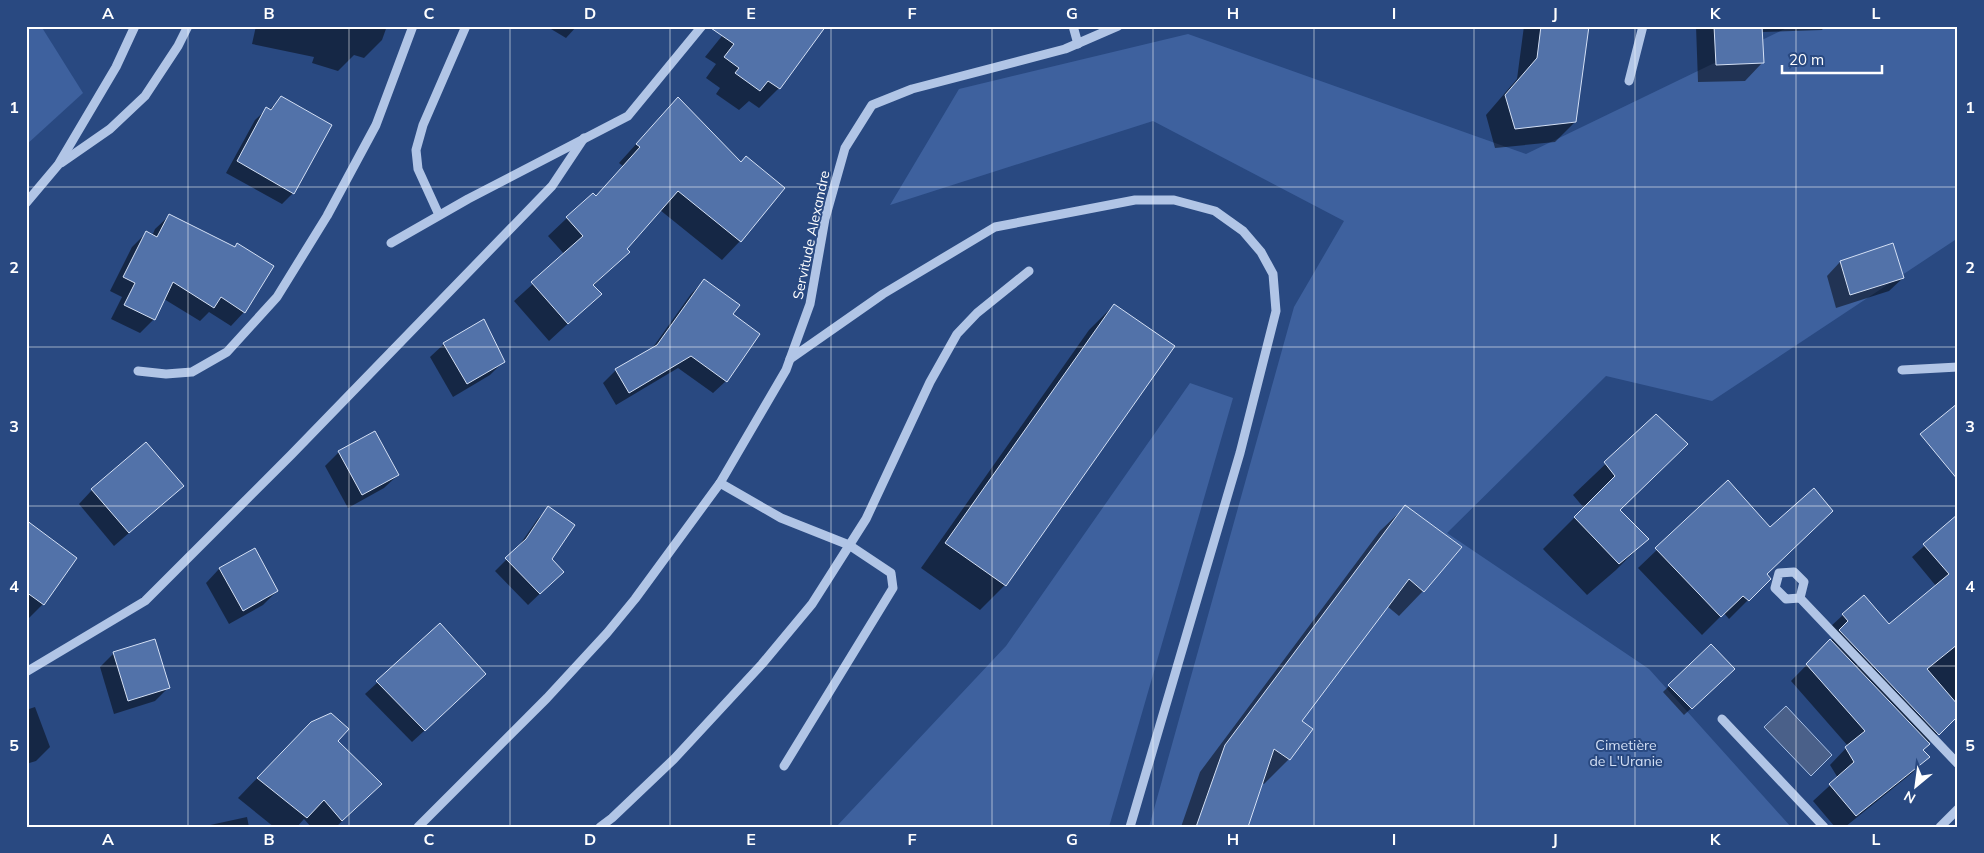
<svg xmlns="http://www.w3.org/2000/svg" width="1984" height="853" viewBox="0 0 1984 853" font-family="Mulish,sans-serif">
	<rect width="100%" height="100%" fill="#294981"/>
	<g fill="#3e619e">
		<path d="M26 26H41L83 93 26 145Z"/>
		<path d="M1791 26H1958V238L1712 401 1606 376 1447 533 1649 669 1791 827H1149L1294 307 1344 221 1153 121 890 205 959 89 1188 34 1526 154Z"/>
		<path d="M1190 383 1233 398 1109 827H836L1006 646Z"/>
	</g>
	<path fill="#4a6089" stroke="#a6bfe6" d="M1786 706 1832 755 1811 776 1764 727Z"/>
	<g fill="#0007">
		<path d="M256 26H387L382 40 364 58 354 55 338 71 312 63 314 57 252 44Z"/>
		<path d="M546 26H577L566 38Z"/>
		<path d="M730 26 820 33 779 88 759 108 749 101 739 110 716 94 720 88 706 78 716 64 705 57Z"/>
		<path d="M1524 26H1588L1575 122 1555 142 1495 148 1486 115 1517 79Z"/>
		<path d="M1696 26H1825L1822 30 1761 32 1762 63 1745 81 1698 82Z"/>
		<path d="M282 98 293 193 282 204 226 173 255 120 267 109 269 110Z"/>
		<path d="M678 98 740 241 722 260 660 210 625 249 628 252 593 286 600 294 549 341 514 301 565 255 548 236 567 218 595 197 623 166 619 163Z"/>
		<path d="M169 216 234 248 237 245 244 312 231 326 209 312 200 321 164 299 154 319 140 333 111 319 122 297 110 291 132 247 146 233 152 236 155 229Z"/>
		<path d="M1840 262 1903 278 1889 291 1836 308 1827 276Z"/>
		<path d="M704 281 731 315 726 381 713 393 678 368 616 405 603 383 616 370 651 350 691 294Z"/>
		<path d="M1114 305 1005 585 980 610 921 568 1089 330Z"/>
		<path d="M444 344 503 362 490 375 453 397 430 357Z"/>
		<path d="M1656 416 1618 510 1647 539 1616 570 1587 595 1543 549 1584 508 1573 495Z"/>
		<path d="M375 433 398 475 384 488 348 508 325 466 339 452Z"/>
		<path d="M1728 482 1770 529 1766 574 1769 579 1729 619 1724 613 1702 635 1638 568Z"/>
		<path d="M92 490 168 499 114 546 79 504Z"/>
		<path d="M1405 507 1423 591 1399 616 1387 606 1300 722 1289 759 1264 784 1262 782 1246 827H1181L1200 772 1380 531Z"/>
		<path d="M548 508 551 583 528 605 495 571 516 550 537 520Z"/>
		<path d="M1958 516V714L1921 750 1928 757 1912 773 1845 827H1835L1813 801 1838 778 1830 765 1848 746 1791 681 1837 634 1830 627 1843 615 1888 625 1936 586 1912 557Z"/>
		<path d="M26 522 43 604 29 618 26 616Z"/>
		<path d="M254 550 277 591 263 605 229 624 206 583 219 569Z"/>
		<path d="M440 625 473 686 412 742 365 694Z"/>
		<path d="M154 641 168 688 155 701 114 714 100 667 113 654Z"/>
		<path d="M1711 645 1733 669 1684 715 1663 692Z"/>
		<path d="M35 707 50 747 36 761 26 764V710Z"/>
		<path d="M337 742 381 784 336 827H311L304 819 297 827H274L238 798 291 743Z"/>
		<path d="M247 817 249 827H201Z"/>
	</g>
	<g fill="#5272a9" stroke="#d4e0f5">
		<path d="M708 26H826L780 89 768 81 760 91 735 73 739 68 724 57 734 44Z"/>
		<path d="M1541 26H1589L1576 122 1515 129 1505 95 1537 58Z"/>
		<path d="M1714 26H1762L1764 63 1716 65Z"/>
		<path d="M281 96 332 125 294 194 237 161 266 107 271 110Z"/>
		<path d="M678 97 741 162 746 156 785 188 741 242 678 191 627 249 630 252 593 285 602 294 568 324 531 282 583 236 566 217 593 193 596 196 640 147 636 144Z"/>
		<path d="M169 214 235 247 237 243 274 266 245 313 221 297 214 308 173 282 155 320 124 305 135 283 123 277 146 231 157 237Z"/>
		<path d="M1893 243 1904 278 1850 295 1840 261Z"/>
		<path d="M704 279 740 305 733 314 760 334 727 382 691 356 629 393 615 369 657 345Z"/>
		<path d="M1114 304 1175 346 1006 586 945 543Z"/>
		<path d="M484 319 505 362 467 384 443 343Z"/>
		<path d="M1958 403V480L1920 434Z"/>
		<path d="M1656 414 1688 444 1620 510 1649 539 1619 564 1574 517 1615 476 1604 462Z"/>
		<path d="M375 431 399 475 362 495 338 451Z"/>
		<path d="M146 442 184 486 129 533 91 489Z"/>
		<path d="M1728 480 1770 527 1814 488 1833 511 1767 574 1771 579 1749 601 1743 596 1721 617 1655 548Z"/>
		<path d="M1405 505 1462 547 1424 592 1409 579 1302 721 1313 729 1290 760 1274 749 1248 827H1196L1225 745Z"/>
		<path d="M548 506 575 525 552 559 564 572 540 594 505 558 526 539Z"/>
		<path d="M1958 514V644L1927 669 1958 705V716L1939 735 1839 630 1848 621 1842 614 1864 595 1889 624 1949 574 1923 544Z"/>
		<path d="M26 520 77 558 44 605 26 592Z"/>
		<path d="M255 548 278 591 243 611 219 568Z"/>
		<path d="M440 623 486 674 425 731 376 681Z"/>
		<path d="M155 639 170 688 128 701 113 652Z"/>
		<path d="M1830 639 1930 744 1923 750 1930 757 1856 816 1829 784 1854 762 1845 747 1865 731 1806 664Z"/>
		<path d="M1711 644 1735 669 1692 709 1668 685Z"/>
		<path d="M331 713 349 729 338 741 382 784 342 821 324 800 307 818 257 778 311 722Z"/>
	</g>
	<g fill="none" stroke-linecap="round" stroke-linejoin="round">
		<g stroke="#b1c5e6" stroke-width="9">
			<path d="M1073 26 1078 44"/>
			<path d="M1629 81 1643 26"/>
			<path d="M61 163 110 129 145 96 178 46 188 26"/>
			<path d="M26 203 58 165 116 67 135 26"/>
			<path d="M439 215 418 169 416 150 423 125 466 26"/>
			<path d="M391 243 468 199 628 116 702 26"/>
			<path d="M790 359 883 294 995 227 1135 200H1174L1215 211 1243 231 1261 252 1273 274 1276 311 1240 453 1130 827"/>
			<path d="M1902 370 1958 367"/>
			<path d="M138 371 166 374 192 372 227 352 277 297 327 216 376 125 413 26"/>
			<path d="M720 483 781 518 849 545 891 573 893 588 784 766"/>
			<path d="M1794 572 1804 582 1800 598 1786 599 1775 588 1779 573Z"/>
			<path d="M1800 598 1958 764"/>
			<path d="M26 672 145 601 291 455 552 186 584 138"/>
			<path d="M1722 719 1824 827"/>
			<path d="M418 827 547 698 607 633 635 599 720 483 786 370 810 304 825 219 845 148 872 105 912 89 1065 49 1118 26"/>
			<path d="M600 827 612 818 674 759 762 664 812 604 866 519 930 382 957 334 977 313 1029 271"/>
			<path d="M1940 827 1958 809"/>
		</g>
	</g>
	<path fill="none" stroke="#fff" stroke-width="1" stroke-opacity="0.55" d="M188 26V827M349 26V827M510 26V827M670 26V827M831 26V827M992 26V827M1153 26V827M1314 26V827M1474 26V827M1635 26V827M1796 26V827M26 187H1958M26 347H1958M26 506H1958M26 666H1958"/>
	<g text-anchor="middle" stroke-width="4" stroke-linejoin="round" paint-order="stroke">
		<g font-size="14" fill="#fff" stroke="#294981">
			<text transform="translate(811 235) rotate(-78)" y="5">Servitude Alexandre</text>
		</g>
		<g font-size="14" fill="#d4e0f5" stroke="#294981">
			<text x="1626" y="750">Cimetière<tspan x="1626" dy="16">de L'Uranie</tspan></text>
		</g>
	</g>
	<rect width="1984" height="853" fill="none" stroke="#294981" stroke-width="55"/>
	<g transform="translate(1916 786) rotate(209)" stroke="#294981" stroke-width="4" paint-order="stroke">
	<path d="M0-4L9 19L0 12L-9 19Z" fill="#ffffff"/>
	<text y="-8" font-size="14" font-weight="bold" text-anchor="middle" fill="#ffffff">N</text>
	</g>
	<path d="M1782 65v8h100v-8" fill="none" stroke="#ffffff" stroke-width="2.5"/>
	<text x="1789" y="65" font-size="15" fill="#ffffff" stroke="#294981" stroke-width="4" paint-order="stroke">20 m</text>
	<rect x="28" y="28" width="1928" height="798" fill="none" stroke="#fff" stroke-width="2"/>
	<g font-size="16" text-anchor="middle" font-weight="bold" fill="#fff">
		<text x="108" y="19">A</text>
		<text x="269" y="19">B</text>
		<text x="429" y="19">C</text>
		<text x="590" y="19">D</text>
		<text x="751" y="19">E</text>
		<text x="912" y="19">F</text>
		<text x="1072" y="19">G</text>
		<text x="1233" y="19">H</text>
		<text x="1394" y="19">I</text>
		<text x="1555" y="19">J</text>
		<text x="1715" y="19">K</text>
		<text x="1876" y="19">L</text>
		<text x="14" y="113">1</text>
		<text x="1970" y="113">1</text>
		<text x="14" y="273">2</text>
		<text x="1970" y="273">2</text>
		<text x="14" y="432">3</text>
		<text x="1970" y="432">3</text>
		<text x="14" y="592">4</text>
		<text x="1970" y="592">4</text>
		<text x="14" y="751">5</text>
		<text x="1970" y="751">5</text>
		<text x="108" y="845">A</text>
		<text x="269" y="845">B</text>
		<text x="429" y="845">C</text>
		<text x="590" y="845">D</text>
		<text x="751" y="845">E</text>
		<text x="912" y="845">F</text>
		<text x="1072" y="845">G</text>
		<text x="1233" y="845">H</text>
		<text x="1394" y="845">I</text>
		<text x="1555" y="845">J</text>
		<text x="1715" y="845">K</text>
		<text x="1876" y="845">L</text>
	</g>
</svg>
